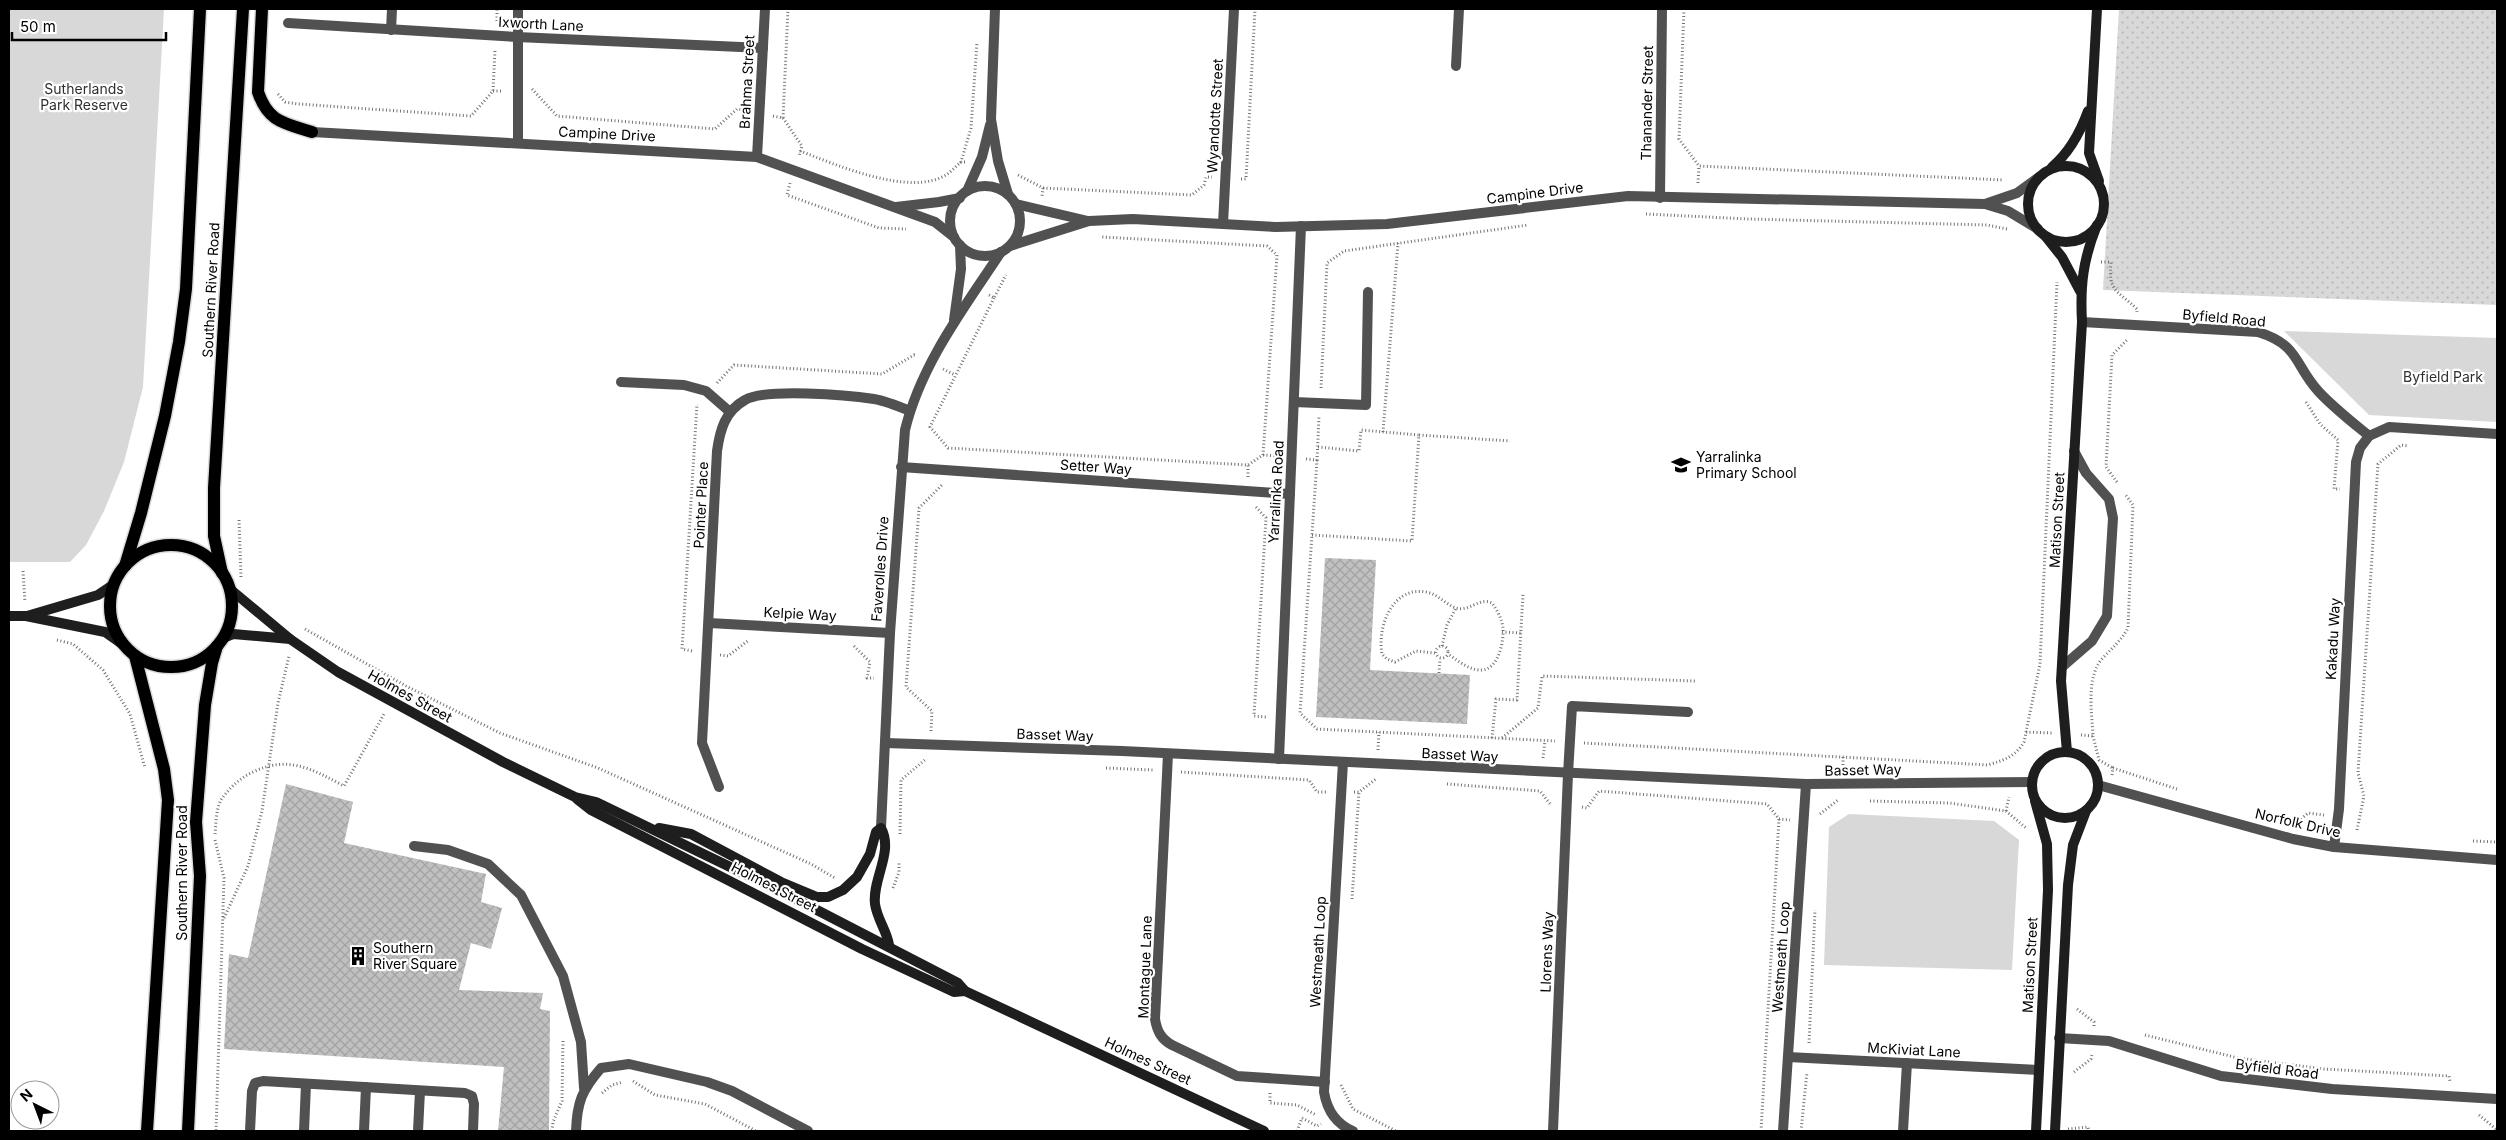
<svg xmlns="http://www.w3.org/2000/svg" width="2506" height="1140" viewBox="0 0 2506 1140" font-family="Inter,sans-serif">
	<defs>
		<pattern id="grass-dots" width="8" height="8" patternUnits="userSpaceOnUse" patternTransform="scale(1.25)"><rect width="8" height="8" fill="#d8d8d8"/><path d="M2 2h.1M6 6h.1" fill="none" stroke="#b8b8b8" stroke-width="1.8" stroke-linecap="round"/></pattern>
		<pattern id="building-cross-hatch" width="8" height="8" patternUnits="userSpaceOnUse" patternTransform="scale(1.25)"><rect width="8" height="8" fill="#c0c0c0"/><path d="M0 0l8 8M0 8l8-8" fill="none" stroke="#a3a3a3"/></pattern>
	</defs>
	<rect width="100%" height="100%" fill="#fff"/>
	<path fill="url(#grass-dots)" d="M2119 9H2497V305L2103 290Z"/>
	<g fill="#d8d8d8">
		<path d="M9 9H164L143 387 124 462 104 511 86 545 70 562H9Z"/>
		<path d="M2284 331 2497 338V422L2369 415Z"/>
		<path d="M1849 814 1994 821 2019 840 2012 970 1824 965 1829 827Z"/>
	</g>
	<g fill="url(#building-cross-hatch)">
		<path d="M1325 558 1376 560 1370 670 1470 675 1467 724 1316 717Z"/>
		<path d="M286 784 353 802 344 843 486 874 481 902 502 908 491 949 471 943 459 990 543 993 540 1009 550 1011 549 1131H498L504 1067 224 1049 229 954 248 958Z"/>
	</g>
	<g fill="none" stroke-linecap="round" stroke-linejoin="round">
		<g stroke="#dbdbdb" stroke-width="15">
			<g id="primary">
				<path d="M262 9 258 92C268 122 284 123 312 132"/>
				<circle cx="171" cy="606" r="61"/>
				<path d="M125 566 141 513 165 416 179 342 186 289 200 9"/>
				<path d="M222 573 214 536V488L243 9"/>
				<path d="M135 656 164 769 168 800 147 1131"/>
				<path d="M188 1131 200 876 196 822 205 705 212 663 217 646"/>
			</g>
		</g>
		<g stroke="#737373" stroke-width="3" stroke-dasharray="1 2.5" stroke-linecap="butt">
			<path d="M1684 9 1679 139 1699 166 2004 180"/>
			<path d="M497 21V9"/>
			<path d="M532 89 557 116 715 129 737 109 745 110"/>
			<path d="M493 91H503"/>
			<path d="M278 94 285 102 298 104 471 116 493 91 495 50"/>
			<path d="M773 116 783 118 788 9"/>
			<path d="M783 118 802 146 799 156"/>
			<path d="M800 151C837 165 909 197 946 175 951 172 956 166 961 162"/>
			<path d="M965 162H961L971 128 977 42"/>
			<path d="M1018 175 1043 188 1042 196"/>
			<path d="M1241 179H1246L1255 9"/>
			<path d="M790 183 787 195 879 228 906 229"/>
			<path d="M1698 183 1699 166"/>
			<path d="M1043 188 1192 195 1204 185 1206 177H1212"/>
			<path d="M1646 214 1748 219 1987 225 2007 229"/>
			<path d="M2101 262H2111C2108 292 2117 290 2137 309V312"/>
			<path d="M989 295 994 298 1006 275"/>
			<path d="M994 298 930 427 948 448 1248 465 1263 455 1277 255 1267 246 1102 237"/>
			<path d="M943 369 955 375"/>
			<path d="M717 383 734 365 882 374 914 355 917 356"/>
			<path d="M1321 388 1327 263 1344 251 1528 225"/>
			<path d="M2306 402 2320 424 2338 440 2334 489H2340"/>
			<path d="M1383 432 1398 243"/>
			<path d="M1318 447 1359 451 1361 430 1419 435"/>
			<path d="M1263 455 1278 456"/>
			<path d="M1306 459 1317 460 1319 416"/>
			<path d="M1317 460 1300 713 1317 729 1555 741"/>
			<path d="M1248 477V465"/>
			<path d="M2117 482 2106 467 2112 355 2128 339"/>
			<path d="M1256 507 1266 518 1254 716 1266 717"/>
			<path d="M239 520 241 578"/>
			<path d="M1312 535 1412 541 1419 435 1510 441"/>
			<path d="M23 571 25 602"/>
			<path d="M305 629 406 686 500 733 598 768 811 864 835 878"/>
			<path d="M1502 632 1521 633"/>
			<path d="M57 640 73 644 103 670 130 714 145 768"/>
			<circle cx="1442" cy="652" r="6"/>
			<path d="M854 646 870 662 867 678H874"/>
			<path d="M1442 646 1447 625 1456 608"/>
			<path d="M692 651 682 649 697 404"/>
			<path d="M1435 653 1416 651 1395 662 1387 659 1382 654C1377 627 1392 586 1426 592 1438 594 1445 604 1456 608 1470 612 1479 597 1492 603 1497 610 1502 619 1503 628 1504 640 1499 669 1482 670 1470 671 1457 660 1448 654"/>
			<path d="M720 655 728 656 749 640"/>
			<path d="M1439 673 1440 659"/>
			<path d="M931 731 932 711 906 687 919 508 943 484"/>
			<path d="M2026 732 2052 733"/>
			<path d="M2081 735 2093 736C2092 714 2086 679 2101 660 2111 649 2121 641 2128 628L2133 505 2125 494"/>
			<path d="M2093 736 2099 760 2113 768"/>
			<path d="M1492 738 1496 699 1517 700 1523 594"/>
			<path d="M1502 738 1538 708 1542 676 1695 681"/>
			<path d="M1584 743 1988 765C2004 760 2015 757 2024 742L2040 664 2057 282"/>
			<path d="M1378 750 1379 732"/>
			<path d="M1843 757V769"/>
			<path d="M1543 758 1545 741"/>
			<path d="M1106 768 1153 770"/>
			<path d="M1181 772 1309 780 1317 792H1328"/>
			<path d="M2112 775 2113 768 2177 789"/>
			<path d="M1447 784 1540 791 1551 805"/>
			<path d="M1354 792H1359L1376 779"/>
			<path d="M1870 801 1949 803 2006 811 2026 828"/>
			<path d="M1582 807 1587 808 1599 791 1767 804 1779 819 1790 820"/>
			<path d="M2006 811 2009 797"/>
			<path d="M1820 814 1838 800"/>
			<path d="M2296 824 2308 813 2324 815"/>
			<path d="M2357 830 2364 796 2358 773 2378 464 2401 445 2409 446"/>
			<path d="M215 834C216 824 216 809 221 800 229 788 240 778 253 772 288 755 312 769 344 786L384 714"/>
			<path d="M900 834 901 780 926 759"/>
			<path d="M215 840 224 878 216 1131"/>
			<path d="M2473 841 2497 842"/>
			<path d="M893 888 899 872V863"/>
			<path d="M1352 899 1359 792"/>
			<path d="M224 918 248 866 262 811 278 703 289 656"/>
			<path d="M2077 1009 2094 1022V1026"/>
			<path d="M2145 1035 2238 1058 2324 1069 2449 1076 2450 1081"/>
			<path d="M1809 1043 1815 910"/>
			<path d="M2074 1072 2091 1059 2092 1055"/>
			<path d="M633 1081 655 1095 705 1104 756 1131"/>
			<path d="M1341 1085 1353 1109 1396 1131"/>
			<path d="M602 1093 612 1085 623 1082"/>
			<path d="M1270 1093V1103L1297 1105 1316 1115"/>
			<path d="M2479 1115 2497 1130"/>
			<path d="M2068 1129 2088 1127 2089 1131"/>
			<path d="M552 1131 553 1122 562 1101 563 1041"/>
			<path d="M1297 1131 1302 1118 1317 1126 1321 1124"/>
			<path d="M1761 1131 1779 819"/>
			<path d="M1801 1131 1807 1072"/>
		</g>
		<g stroke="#515151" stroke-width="10">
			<path d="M1456 66 1459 9"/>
			<path d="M1294 402 1366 405 1368 292"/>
			<path d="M2062 667 2092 641 2107 616 2113 518 2109 499 2086 473 2074 451"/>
			<path d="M1568 774 1572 706 1688 712"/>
			<path d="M414 846 448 850 488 864 521 895 563 976 581 1042 584 1088"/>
			<path d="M250 1131 252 1091 255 1083 263 1081 465 1093 472 1096 474 1104 473 1131"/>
			<path d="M304 1131 306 1084"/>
			<path d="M364 1131 366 1087"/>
			<path d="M418 1131 420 1091"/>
		</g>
		<g stroke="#515151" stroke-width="10">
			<path d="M995 9 991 119 998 161 1008 194"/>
			<path d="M288 23 517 37 763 48"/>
			<path d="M391 30 392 9"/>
			<path d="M312 132 757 157 935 222 954 237"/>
			<path d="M518 143V9"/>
			<path d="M757 157 765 9"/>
			<circle cx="985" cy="221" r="35"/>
			<path d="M967 191 982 157 990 125"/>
			<path d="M1660 198 1662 9"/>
			<path d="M1016 204 1088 221"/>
			<path d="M1985 204 2017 193 2039 177"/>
			<path d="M896 207 939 202 960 198"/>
			<path d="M1223 224 1234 9"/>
			<path d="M1010 246 1089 221 1133 219 1276 227 1387 224 1628 196 1985 204 2008 211 2038 229"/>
			<path d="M954 320 961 269 960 245"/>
			<path d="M2082 322 2258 332C2300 345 2294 365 2319 392 2334 408 2352 422 2369 436L2389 427 2497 434"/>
			<path d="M621 382 684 385 706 391 730 412"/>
			<path d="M901 467 1290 494"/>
			<path d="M709 623 890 633"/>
			<path d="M886 743 1122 751 1806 784 2032 782"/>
			<path d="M1168 754 1155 1019C1157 1031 1161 1039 1172 1045L1237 1076 1325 1082"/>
			<path d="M1279 759 1301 226"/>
			<path d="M1343 762 1324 1092C1327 1110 1336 1124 1353 1131"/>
			<path d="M2098 785 2293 839 2334 847 2497 860"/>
			<path d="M719 787 702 743 717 451C720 430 725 411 745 400 765 388 848 395 874 399 886 401 898 406 910 411"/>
			<path d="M881 828 890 633 905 430C921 364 964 308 1001 252"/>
			<path d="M2334 847 2339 809 2356 462 2360 448 2369 436"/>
			<path d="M2059 1038 2109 1041 2221 1076 2332 1089 2497 1099"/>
			<path d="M1788 1057 2038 1070"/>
			<path d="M576 1131C577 1102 582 1090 601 1068L629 1064 707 1082 732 1091 808 1131"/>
			<path d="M1553 1131 1568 774"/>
			<path d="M1783 1131 1806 784"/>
			<path d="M1903 1131 1907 1063"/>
		</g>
		<g stroke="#1e1e1e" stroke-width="10">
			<path d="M2097 9 2089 153 2099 181"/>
			<circle cx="2066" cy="204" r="38"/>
			<path d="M2052 167C2070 152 2080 133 2088 111"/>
			<path d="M2046 237 2062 257 2080 291"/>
			<path d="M230 589 290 639 338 672 503 762 575 797 596 802 786 894 958 983 965 991 1264 1131"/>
			<path d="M9 616H26L105 632 122 644"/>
			<path d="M27 616 98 595 113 585"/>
			<path d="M223 638 233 634 290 639"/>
			<circle cx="2065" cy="785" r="33"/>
			<path d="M2067 752 2061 681 2082 322C2080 285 2083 260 2097 225"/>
			<path d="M577 799 591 810 862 949 954 992 965 991"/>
			<path d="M2035 801 2047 844 2048 890 2036 1131"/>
			<path d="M659 828 691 834 781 882 817 897H828L843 890 857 877 870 854 876 832 881 828C894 852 872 879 875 904 877 919 887 931 889 945"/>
			<path d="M2055 1131 2068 885 2073 845 2086 811"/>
		</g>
		<use href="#primary" stroke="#000" stroke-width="12"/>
	</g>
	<defs>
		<g id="school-bare" transform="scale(1.5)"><path d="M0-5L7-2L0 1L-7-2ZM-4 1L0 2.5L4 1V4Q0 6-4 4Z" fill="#000" stroke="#fff" stroke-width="2.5" paint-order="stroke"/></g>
		<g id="building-bare" transform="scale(1.5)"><path d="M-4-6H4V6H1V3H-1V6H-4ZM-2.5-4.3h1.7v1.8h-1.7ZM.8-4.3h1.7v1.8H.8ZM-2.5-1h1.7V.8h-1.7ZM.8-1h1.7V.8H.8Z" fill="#000" stroke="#fff" stroke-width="2.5" paint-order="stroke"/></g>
	</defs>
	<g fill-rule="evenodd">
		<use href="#school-bare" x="1681" y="465"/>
		<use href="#building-bare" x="358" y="956"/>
	</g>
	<g text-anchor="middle" stroke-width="4.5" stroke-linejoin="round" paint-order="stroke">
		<g font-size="14" fill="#000" stroke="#fff">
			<text transform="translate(541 24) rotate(3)" y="5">Ixworth Lane</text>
			<text transform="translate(747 82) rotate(-87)" y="5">Brahma Street</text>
			<text transform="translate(1647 103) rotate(-89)" y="5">Thanander Street</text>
			<text transform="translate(1215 116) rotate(-87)" y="5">Wyandotte Street</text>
			<text transform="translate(607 134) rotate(3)" y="5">Campine Drive</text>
			<text transform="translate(1535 193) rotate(-7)" y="5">Campine Drive</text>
			<text transform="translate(211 290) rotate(-87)" y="5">Southern River Road</text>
			<text transform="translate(2224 318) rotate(5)" y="5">Byfield Road</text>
			<text transform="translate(1096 467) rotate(4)" y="5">Setter Way</text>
			<text transform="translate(1276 492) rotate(-87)" y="5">Yarralinka Road</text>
			<text transform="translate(701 505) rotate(-87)" y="5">Pointer Place</text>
			<text transform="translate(2057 520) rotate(-87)" y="5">Matison Street</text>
			<text transform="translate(880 569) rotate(-86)" y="5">Faverolles Drive</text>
			<text transform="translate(800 614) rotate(3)" y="5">Kelpie Way</text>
			<text transform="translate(2333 639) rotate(-87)" y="5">Kakadu Way</text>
			<text transform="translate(410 696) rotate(29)" y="5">Holmes Street</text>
			<text transform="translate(1055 735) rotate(2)" y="5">Basset Way</text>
			<text transform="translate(1460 755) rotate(3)" y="5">Basset Way</text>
			<text transform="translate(1863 770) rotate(-1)" y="5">Basset Way</text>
			<text transform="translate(2298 823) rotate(13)" y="5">Norfolk Drive</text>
			<text transform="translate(182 873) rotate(-90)" y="5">Southern River Road</text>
			<text transform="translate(774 887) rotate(27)" y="5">Holmes Street</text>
			<text transform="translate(1318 952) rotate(-87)" y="5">Westmeath Loop</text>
			<text transform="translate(1547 952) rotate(-88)" y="5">Llorens Way</text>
			<text transform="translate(1781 957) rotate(-86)" y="5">Westmeath Loop</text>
			<text transform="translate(2030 965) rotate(-87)" y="5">Matison Street</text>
			<text transform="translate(1145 967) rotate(-88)" y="5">Montague Lane</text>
			<text transform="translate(1914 1050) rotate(3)" y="5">McKiviat Lane</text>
			<text transform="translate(1148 1061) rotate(25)" y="5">Holmes Street</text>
			<text transform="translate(2277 1069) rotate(7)" y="5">Byfield Road</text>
		</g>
		<g font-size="14" fill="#2f2f2f" stroke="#fff">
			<text x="84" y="94">Sutherlands<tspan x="84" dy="16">Park Reserve</tspan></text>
			<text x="2443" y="382">Byfield Park</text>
		</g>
		<g font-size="14" fill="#000" stroke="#fff" text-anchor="start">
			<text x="1696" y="462">Yarralinka<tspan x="1696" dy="16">Primary School</tspan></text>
			<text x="373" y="953">Southern<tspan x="373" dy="16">River Square</tspan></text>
		</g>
	</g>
	<rect width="2506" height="1140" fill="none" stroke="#000000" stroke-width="20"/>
	<g transform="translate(35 1105) rotate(318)"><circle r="24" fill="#ffffff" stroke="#999999"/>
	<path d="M0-4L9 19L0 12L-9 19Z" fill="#000000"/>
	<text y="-8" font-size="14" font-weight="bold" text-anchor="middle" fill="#000000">N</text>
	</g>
	<path d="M12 32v8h154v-8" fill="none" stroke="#000000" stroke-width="2.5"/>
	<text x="20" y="32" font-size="15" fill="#000000" stroke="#ffffff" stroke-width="4" paint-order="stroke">50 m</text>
</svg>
